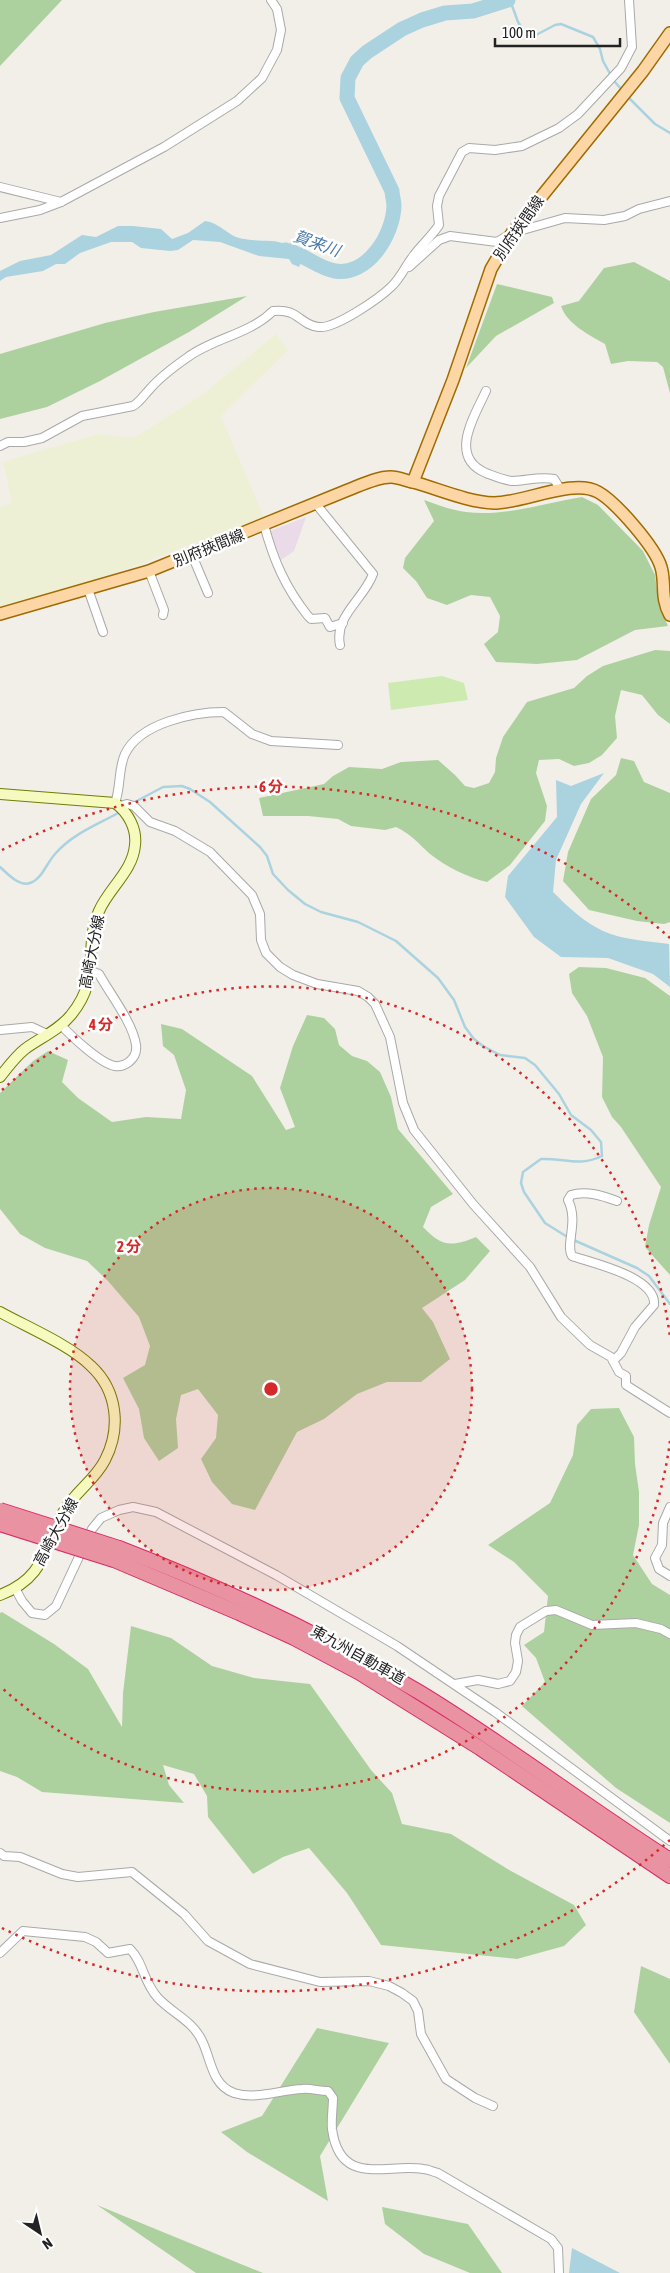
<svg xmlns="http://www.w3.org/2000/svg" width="670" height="2273" viewBox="0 0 670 2273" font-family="'Asap Condensed','Noto Sans JP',sans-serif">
	<rect width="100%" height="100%" fill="#f2efe9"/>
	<path fill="#ebdbe8" d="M306 517 294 551 281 560 270 531Z"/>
	<path fill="#eef0d5" d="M276 334 288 350 221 416 264 517 73 589 0 607V507L12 502 3 462 98 434 134 438 203 394Z"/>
	<path fill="#cdebb0" d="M442 676 464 683 468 700 391 710 388 683Z"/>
	<g fill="#add19e">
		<path d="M0 0H62L0 66Z"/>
		<path d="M634 262 670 281V393L663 367 657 362 628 361 611 364 605 344C589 335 567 324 561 306L579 301 604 268Z"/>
		<path d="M497 284 552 297 554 303 496 336 466 368Z"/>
		<path d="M247 296 189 332 100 381 47 407 0 419V354L105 323 154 312Z"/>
		<path d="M582 497 598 505 643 551 655 575 659 606 668 626 635 630 577 660 537 664 496 662 484 644 498 632 500 616 490 597 471 595 447 605 427 598 416 581 403 568 405 558 434 521 424 500C438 505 451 510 466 512 505 517 543 503 582 497Z"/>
		<path d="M655 650 670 651V724L658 715 642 695 621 690 615 716 617 738 602 755 589 763 574 766 559 759 539 760 536 773 547 806 545 821 510 865 487 882C466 877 447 867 430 854 418 843 411 834 396 827L385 830 351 826 338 819 308 816H263L259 798 324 784 333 776 349 767 382 769 401 762 438 760 455 775 465 786 474 788 489 783 495 772 496 758 503 737 527 702 574 688 587 676 603 666Z"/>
		<path d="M621 758 634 761 644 782 670 793V922L664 924 637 921 589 910 563 881 568 852 591 799 616 775Z"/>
		<path d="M579 967 606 968 645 978 670 996V1275L645 1247 649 1225 661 1187 621 1127 612 1117 602 1097 603 1057 587 1016 572 993 569 974Z"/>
		<path d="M307 1015 324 1018 335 1029 339 1045 352 1056 367 1061 380 1072 391 1097 398 1129 453 1194 431 1207 423 1227C442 1247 452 1247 476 1237L490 1251 465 1280 422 1308 433 1322 450 1359 421 1382H387L357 1394 324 1419 297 1432 255 1510 232 1504 212 1482 201 1459 216 1438 218 1415 198 1389 181 1395 176 1419 178 1448 159 1461 144 1438 139 1409 123 1378 145 1365 150 1346 139 1317 108 1281 87 1261 45 1248 20 1234 0 1209V1093L33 1061 48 1051 68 1060 62 1082 78 1098 112 1122 146 1117 181 1119 186 1090 174 1055 163 1046 161 1024 182 1029 252 1076 286 1130 295 1127 280 1088 293 1046Z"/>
		<path d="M619 1408 634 1437 635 1464 639 1492V1525L633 1555 652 1584 670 1595V1823L616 1788 522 1706 545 1682 536 1658 524 1645 544 1632 548 1596 514 1562 488 1545 550 1503 573 1455 577 1425 591 1409Z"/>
		<path d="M2 1612 54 1644 88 1669 122 1727 123 1693 131 1626 171 1638 212 1666 254 1678 310 1684 371 1770 392 1793 402 1824 451 1834 511 1871 574 1905 586 1925 564 1946 517 1959 381 1945 347 1893 309 1848 283 1857 253 1874 208 1817 207 1796 194 1774 163 1765 169 1785 184 1803 42 1792 17 1777 0 1771V1613Z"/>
		<path d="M641 1966 670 1979V2064L634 2012Z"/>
		<path d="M317 2028 389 2043 320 2156 328 2201 247 2152 221 2132 262 2116Z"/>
		<path d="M97 2205 263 2273H196Z"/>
		<path d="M382 2207 468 2224 502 2273H470L424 2254 385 2224Z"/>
	</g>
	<g fill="#aad3df">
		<path d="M205 221C217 222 225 232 236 237 248 241 259 240 272 241 283 242 295 248 305 253L299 267 292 264 289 259 259 256 220 242 193 240 178 250 170 251 141 248 132 242H111L80 253 65 264H56L43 271 6 277 0 281V271L20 261 51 255 82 235 96 237 118 226H133L161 229 172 239 188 233Z"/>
		<path d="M604 773 581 804 556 860 553 892C568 907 584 922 603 931 623 940 648 941 669 944L670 987 653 974 608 958 561 957 534 937 505 897 508 876 557 817 556 780 571 786Z"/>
		<path d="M572 2248 620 2273H569Z"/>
	</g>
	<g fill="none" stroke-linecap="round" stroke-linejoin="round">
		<g stroke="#aad3df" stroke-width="2.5">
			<path d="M510 0 518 22 526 34 536 35 555 25 561 24 593 37 600 49 603 61 614 81 623 91"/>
			<path d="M628 97 655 124 670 133"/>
			<path d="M133 803 163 787 182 786 190 789 210 802 260 847 267 856 273 874 288 890 305 904 321 912 358 922 396 941 438 978 454 1000 465 1027 474 1039 483 1046 500 1055 525 1058 535 1065 559 1094 571 1115 591 1130 601 1142 602 1156C580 1167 564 1158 541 1159L523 1172 521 1183 524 1192 545 1223 569 1238 637 1268 649 1276 670 1304"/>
			<path d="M0 867C7 873 19 887 30 883 42 879 46 864 55 854 72 834 97 825 120 812"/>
		</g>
		<path stroke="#aad3df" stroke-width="15" d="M285 250C303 253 317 268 335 271 368 276 393 235 394 206 394 201 392 195 392 191L347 98 348 78 357 61 367 52 402 29 422 20 445 13 473 11 508 0"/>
		<g stroke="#a9a9a9" stroke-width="10">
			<g id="minor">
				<path d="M0 187 61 202"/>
				<path d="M0 218 40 210 61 202 164 147 237 101 262 78 277 50 281 30 277 9 271 0"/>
				<path d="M409 267 439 240 450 236 497 242 512 233 565 218 604 220 625 216 639 209 670 201"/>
				<path d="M486 391C474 417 448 457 486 473 494 476 503 480 512 481 526 481 539 476 554 479L561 490"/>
				<path d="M0 446 8 442H24L42 438 82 416 133 406C140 402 143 396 149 390 159 378 175 366 188 357 214 338 250 334 273 311 299 308 299 325 319 327 335 329 380 298 392 286 401 277 406 265 414 255 422 244 432 236 439 225L437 206 439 196 462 152 469 148 495 150 522 146 559 128 578 114 621 68 632 47 629 0"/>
				<path d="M316 504 373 574C364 599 334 616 340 645"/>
				<path d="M264 525C274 561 285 587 308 616L311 619 325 618 330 627 343 623"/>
				<path d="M192 555 208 593"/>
				<path d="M149 571 164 610 163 615"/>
				<path d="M88 589 103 632"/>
				<path d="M115 803C121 787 118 769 125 754 140 723 193 712 224 712L252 734 271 741 338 745"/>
				<path d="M120 806 127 804 134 806 150 822 175 831 210 852 252 895 260 914 261 940 266 953 280 967 293 975 317 984 358 991 368 997 375 1004 390 1037 403 1103 414 1130 473 1204 530 1267 561 1317 590 1345 611 1357 619 1372 626 1376V1385L670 1413"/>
				<path d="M61 1025C71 1036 101 1064 115 1066 121 1067 125 1065 129 1062 134 1058 137 1052 136 1045 133 1023 110 994 99 974L91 971"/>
				<path d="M0 1030 32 1027 47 1034"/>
				<path d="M613 1361 621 1353 635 1327 654 1305C657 1277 592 1263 572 1256 565 1244 579 1222 568 1200L571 1195C586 1190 603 1196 617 1201"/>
				<path d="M670 1507 663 1523 662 1545 655 1558 659 1569 670 1576"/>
				<path d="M15 1588 22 1601 32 1613 45 1615 56 1606 92 1529 101 1518 119 1510 133 1507 156 1512 276 1575 397 1646 495 1712 670 1841"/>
				<path d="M455 1684 478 1680 498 1684 510 1681 516 1672 518 1661 515 1643 516 1635 520 1627 546 1611 556 1610 592 1625 636 1623 661 1629 670 1634"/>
				<path d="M0 1853 4 1856 20 1857 62 1874 78 1877 132 1872 184 1914 208 1941 250 1964 320 1982 369 1981 389 1986 402 1993 413 2001 418 2011 421 2034 446 2079 475 2098 493 2106"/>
				<path d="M0 1953 23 1931 85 1937 96 1942 108 1953 130 1949C144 1963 143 1982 158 1998 173 2014 194 2021 203 2043 211 2060 212 2085 234 2093 256 2100 280 2090 302 2089 310 2088 319 2091 328 2091L333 2098C333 2108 331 2119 332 2129 340 2188 387 2163 423 2169 428 2169 433 2172 438 2173L551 2239 558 2248 559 2273"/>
			</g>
		</g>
		<g stroke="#707d05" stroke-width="12">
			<g id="secondary">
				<path d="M0 794 115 803C128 812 137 829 135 845 133 871 109 888 99 911 83 947 102 978 71 1015 59 1030 40 1038 25 1049 16 1056 7 1068 0 1077"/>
				<path d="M0 1312C27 1327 70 1345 91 1366 118 1391 121 1429 105 1460 95 1480 75 1492 64 1511 43 1547 47 1577 0 1595"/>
			</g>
		</g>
		<g stroke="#a06b00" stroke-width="14">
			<g id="primary">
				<path d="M413 482 453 380 491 269 512 233 643 71 670 33"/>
				<path d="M0 614 149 571 348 490C361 485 377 477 391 477 398 477 407 481 413 482 439 489 467 502 494 503 524 503 573 478 598 492 616 502 655 547 661 567 666 583 660 597 670 615"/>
			</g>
		</g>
		<g stroke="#dc2a67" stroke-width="16">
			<g id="motorway">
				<path d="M119 1548C223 1588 323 1635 419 1692 505 1744 585 1806 670 1860"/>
				<path d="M114 1560 239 1613 294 1638 360 1673 480 1748 670 1876"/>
			</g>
		</g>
		<use href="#minor" stroke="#fff" stroke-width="8"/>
		<use href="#secondary" stroke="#f7fabf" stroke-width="10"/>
		<use href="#primary" stroke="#fcd6a4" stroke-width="11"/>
		<use href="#motorway" stroke="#e892a2" stroke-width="14"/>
		<g stroke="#dc2a67" stroke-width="16" stroke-linecap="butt">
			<g id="motorway-bridge">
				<path d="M0 1510 119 1548"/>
				<path d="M0 1524 114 1560"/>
			</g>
		</g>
		<use href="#motorway-bridge" stroke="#e892a2" stroke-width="14"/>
	</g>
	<circle cx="271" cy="1389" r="201" fill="#d62828" fill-opacity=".12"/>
	<g fill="none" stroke="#d62828" stroke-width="2.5" stroke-dasharray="2.5 5">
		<circle cx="271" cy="1389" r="201"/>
		<path d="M670 1441A402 402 0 0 1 2 1688M2 1090A402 402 0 0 1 670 1337"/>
		<path d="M670 1840A602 602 0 0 1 2 1928M2 850A602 602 0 0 1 670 938"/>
	</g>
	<g text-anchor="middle" stroke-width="5" stroke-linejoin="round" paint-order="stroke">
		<g font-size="15" fill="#222" stroke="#fff">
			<text transform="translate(519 228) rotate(-55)" y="5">別府挾間線</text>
			<text transform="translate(209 548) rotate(-22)" y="5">別府挾間線</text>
			<text transform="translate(92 952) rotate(-79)" y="5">高崎大分線</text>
			<text transform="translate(56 1532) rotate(-61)" y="5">高崎大分線</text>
			<text transform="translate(358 1655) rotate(29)" y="5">東九州自動車道</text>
		</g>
		<g font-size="16" font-style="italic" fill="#4a7aab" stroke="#fff">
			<text transform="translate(317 243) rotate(20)" y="6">賀来川</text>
		</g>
	</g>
	<circle cx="271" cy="1389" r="8" fill="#d62828" stroke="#fff" stroke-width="2.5"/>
	<g font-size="15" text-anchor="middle" font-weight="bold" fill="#d62828" stroke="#fff" stroke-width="5" stroke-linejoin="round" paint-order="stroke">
		<text x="271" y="792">6 分</text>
		<text x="101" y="1030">4 分</text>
		<text x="129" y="1252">2 分</text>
	</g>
	<g transform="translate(40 2233) rotate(145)" stroke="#ffffff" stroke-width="4" paint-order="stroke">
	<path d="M0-4L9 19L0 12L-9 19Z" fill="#222222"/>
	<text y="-8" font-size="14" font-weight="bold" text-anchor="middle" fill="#222222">N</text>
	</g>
	<path d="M495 38v8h125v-8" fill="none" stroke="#222222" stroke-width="2.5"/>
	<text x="502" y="38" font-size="15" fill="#222222" stroke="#ffffff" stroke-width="4" paint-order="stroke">100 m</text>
</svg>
